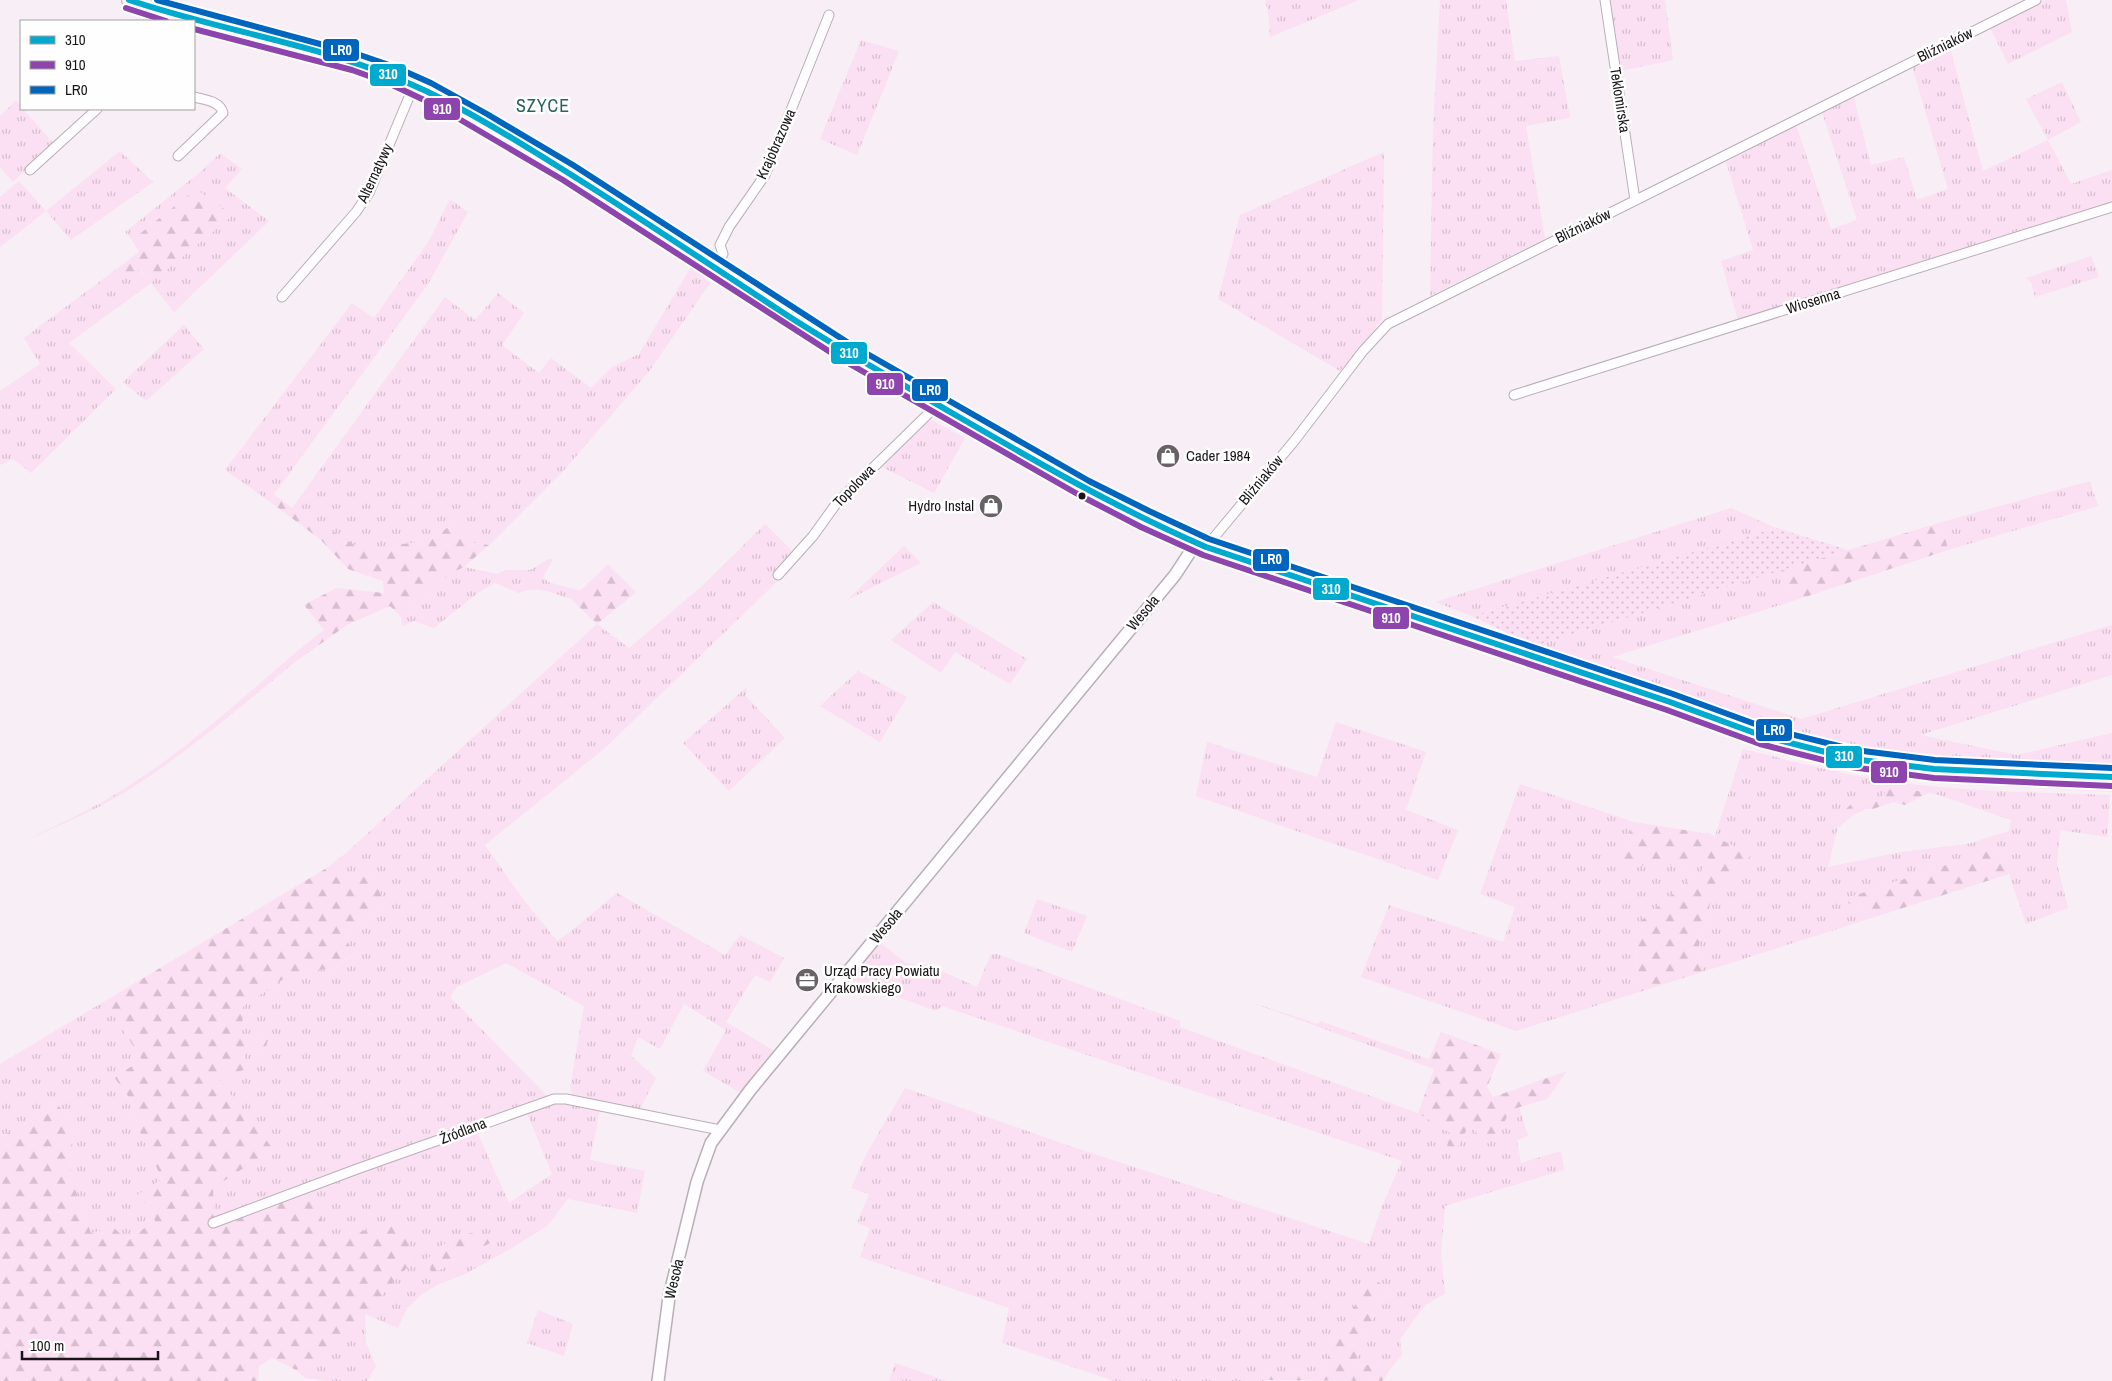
<svg xmlns="http://www.w3.org/2000/svg" width="2112" height="1381" viewBox="0 0 2112 1381" font-family="'Archivo Narrow',sans-serif">
	<defs>
		<pattern id="grass-tufts" width="24" height="20" patternUnits="userSpaceOnUse" patternTransform="scale(1.25)"><rect width="24" height="20" fill="#fbdff2"/><path d="M3 7l-1-3M5 7V3M7 7l1-3M15 17l-1-3M17 17v-4M19 17l1-3" fill="none" stroke="#d7becf"/></pattern>
		<pattern id="forest-firs" width="22" height="20" patternUnits="userSpaceOnUse" patternTransform="scale(1.25)"><rect width="22" height="20" fill="#fbdff2"/><path d="M5 1l3.5 6h-7zM16 11l3.5 6h-7z" fill="#d7becf"/></pattern>
		<pattern id="garden-dots" width="8" height="8" patternUnits="userSpaceOnUse" patternTransform="scale(1.25)"><rect width="8" height="8" fill="#fbdff2"/><path d="M2 2h.1M6 6h.1" fill="none" stroke="#d7becf" stroke-width="1.8" stroke-linecap="round"/></pattern>
	</defs>
	<rect width="100%" height="100%" fill="#f8eef5"/>
	<g fill="url(#grass-tufts)" fill-rule="evenodd">
		<path d="M1265 0H1359L1270 37 1268 12Z"/>
		<path d="M1440 0H1506L1515 61 1559 56 1570 118 1526 126 1545 239 1430 296 1433 129Z"/>
		<path d="M1609 0H1665L1673 60 1620 71Z"/>
		<path d="M2045 0H2066L2072 32 2008 64 1990 28Z"/>
		<path d="M861 40 899 51 857 155 820 139Z"/>
		<path d="M1950 48 1983 171 2048 140 2026 99 2062 82 2081 122 2048 140 2071 184 2112 170V204L1738 320 1721 261 1753 250 1726 162 1796 125 1831 229 1857 220 1822 112 1853 95 1871 165 1904 157 1917 200 1948 189 1912 66Z"/>
		<path d="M16 101 54 144 13 182 0 167V116Z"/>
		<path d="M120 151 153 182 71 240 46 211 0 247V197L19 181 46 211Z"/>
		<path d="M1384 152 1382 319 1364 344 1340 371 1218 299 1240 215Z"/>
		<path d="M220 153 242 169 225 188 269 221 174 312 151 283 69 343 116 389 31 473 13 459 0 465V391L40 364 24 338 118 268 129 276 139 270 151 283 196 190 132 240 125 232 204 169Z"/>
		<path d="M450 199 468 212 428 284 269 501 225 470 352 303 374 318 429 241Z"/>
		<path d="M2091 256 2099 277 2035 297 2031 282 2026 278Z"/>
		<path d="M691 267 710 283 650 370 566 468 489 545 473 543 466 533 454 523 427 542 400 544 373 557 316 521 292 508 445 297 475 320 498 293 524 313 502 345 539 373 551 358 591 388 612 367 639 354Z"/>
		<path d="M184 325 204 349 146 401 123 382Z"/>
		<path d="M929 419 965 438 934 493 880 466Z"/>
		<path d="M2090 481 2098 506 1948 550 1942 522Z"/>
		<path d="M1731 508 1776 528 1472 616 1435 602Z"/>
		<path d="M765 524 794 553V565L605 748 485 845 523 899 557 941 570 932 617 893 725 955 740 935 784 958 770 982 755 975 726 1022 776 1052 741 1093 703 1071 726 1030 684 1004 660 1049 638 1037 631 1056 656 1078 639 1111 601 1104 590 1160 645 1171 637 1213 568 1199 547 1226 512 1248 463 1275 437 1285 421 1295 407 1308 398 1328 365 1314 366 1343 376 1366 367 1381H329L305 1378 296 1370 329 1349 331 1241 214 1219 212 1188 273 1149 218 1079 244 1052 265 1049 267 1040 241 1037 243 1006 291 974 333 968 354 954 344 937 386 904 372 876 340 879 325 869 345 854 597 624 629 648 701 587ZM506 963 584 1006 570 1088 573 1097 547 1096 450 997 457 987ZM524 1106 552 1174 509 1203 474 1125Z"/>
		<path d="M904 546 921 563 847 600Z"/>
		<path d="M549 559H553L543 577 548 582 581 591 571 599C555 594 535 584 519 593L495 583 479 592 434 628 414 621 402 626 401 617 451 573 464 567 497 574 506 570H530Z"/>
		<path d="M1779 571 1790 602 1612 657 1801 719 2112 625V675L1920 735 2017 755 2112 733V768L1953 762 1869 751 1796 732 1535 646Z"/>
		<path d="M933 602 1027 659 1010 684 955 652 941 673 891 640Z"/>
		<path d="M295 653 299 659C242 705 186 754 124 793 90 813 53 828 18 844 53 827 89 811 122 790 185 751 239 701 295 653Z"/>
		<path d="M858 671 907 697 880 742 820 706Z"/>
		<path d="M747 687 746 696 785 738 729 791 683 743Z"/>
		<path d="M1336 722 1426 752 1406 810 1458 830 1438 880 1196 796 1207 742 1317 777Z"/>
		<path d="M1743 749C1789 760 1835 773 1881 780 1957 792 2034 792 2110 795L2107 837 2060 830 2057 864 2068 908 2026 924 2009 874 2003 846 1841 900 1878 916 1702 972 1699 945 1711 901 1750 855 1715 836ZM1892 786 1939 795 2011 820 2009 831 1967 844 1901 852 1828 867 1841 814 1855 800 1878 801Z"/>
		<path d="M1938 777 2112 786V792L1937 783Z"/>
		<path d="M1520 784 1634 822 1621 859 1659 860 1680 869 1702 854 1712 861 1637 924 1636 993 1516 1031 1361 977 1389 905 1503 942 1515 907 1480 894Z"/>
		<path d="M1037 899 1087 916 1072 952 1024 933Z"/>
		<path d="M881 943 906 963 939 970 977 987 991 954H997L1180 1021V1027L1418 1113 1451 1133 1456 1151 1470 1123 1485 1144 1498 1136 1510 1110 1519 1107 1528 1136 1517 1140 1521 1163 1561 1151 1564 1170 1445 1206 1441 1254 1445 1294 1425 1305 1400 1339 1402 1355 1392 1367 1355 1364 1373 1316 1387 1288 1332 1338 1325 1372 1297 1374 1293 1376 1265 1370 1263 1380 1266 1381H1114L1002 1343 1009 1308 860 1257 870 1228 857 1223 869 1194 851 1188 867 1153 905 1088 1064 1144 1369 1244 1382 1206 1402 1161 942 1006 936 1011 850 979Z"/>
		<path d="M105 1001 142 1060 114 1077 133 1103 136 1124 163 1179 150 1208 155 1221 126 1240 91 1233 71 1178 73 1125 59 1106 0 1137V1064Z"/>
		<path d="M1253 1003 1318 1024 1320 1021 1429 1059 1426 1066Z"/>
		<path d="M538 1310 573 1324 564 1356 527 1343Z"/>
		<path d="M895 1363 946 1381H889Z"/>
	</g>
	<g fill="url(#forest-firs)">
		<path d="M196 189 233 215 151 283 140 270 129 276 118 268 139 252 132 240Z"/>
		<path d="M274 494 292 508 316 521 373 556 400 544 427 542 454 523 467 533 473 543 489 545 464 567 451 573 401 617 390 606 347 625 299 659 295 653 324 630 304 605 336 588 384 593 383 581 348 569 321 540 269 501Z"/>
		<path d="M1942 522 1948 550 1790 602 1779 571Z"/>
		<path d="M608 565 636 592 597 624 571 599Z"/>
		<path d="M1891 786 1928 793 1905 805 1893 802 1873 809H1866L1853 815 1838 828 1841 814 1855 800 1878 801Z"/>
		<path d="M1634 822 1710 834 1751 855 1711 901 1699 945 1702 972 1636 993 1637 924 1712 861 1702 854 1680 869 1659 860 1648 867 1621 859Z"/>
		<path d="M2003 846 2009 874 1878 916 1841 900Z"/>
		<path d="M325 869 340 879 372 876 386 904 344 937 354 953 333 968 291 974 243 1006 242 1037 268 1040 265 1049 244 1052 246 1069 219 1079 273 1149 213 1188 214 1219 307 1186 331 1241 399 1220 415 1259 365 1313 329 1349 296 1370 272 1358 259 1366 258 1381H0V1137L59 1106 73 1125 71 1178 91 1233 113 1227 127 1240 155 1221 150 1208 137 1195 162 1179 136 1124 133 1103 114 1077 142 1060 105 1001Z"/>
		<path d="M1441 1032 1501 1054 1487 1087 1493 1097 1567 1071 1547 1099 1510 1110 1498 1136 1485 1145 1470 1123 1456 1151 1447 1146 1450 1133 1418 1113 1434 1069 1426 1066Z"/>
		<path d="M468 1232 487 1238 490 1243 432 1274 426 1260 442 1245Z"/>
		<path d="M1374 1279 1387 1288 1373 1316 1355 1364 1392 1367 1382 1381 1263 1380 1265 1370 1293 1376 1297 1374 1325 1372 1332 1338Z"/>
	</g>
	<path fill="url(#garden-dots)" d="M1776 528 1848 550 1535 646 1472 616Z"/>
	<g fill="none" stroke-linecap="round" stroke-linejoin="round">
		<g stroke="#b7b0b5" stroke-width="11">
			<g id="minor">
				<path d="M1605 0 1635 200"/>
				<path d="M178 156 223 113C220 101 205 100 194 97"/>
				<path d="M30 170 97 109"/>
				<path d="M714 267 723 254 720 245 729 227 765 175 829 15"/>
				<path d="M282 297 356 212 369 193 414 85"/>
				<path d="M1514 395 2112 207"/>
				<path d="M1206 547 1295 440 1363 351 1388 324 2036 0"/>
				<path d="M778 575 813 536 836 504 928 414 933 402"/>
				<path d="M213 1223 357 1169 554 1099H566L720 1130"/>
			</g>
		</g>
		<g stroke="#b7b0b5" stroke-width="14">
			<path id="tertiary" d="M658 1381 669 1297 697 1182 711 1143 751 1089 1175 575 1196 543"/>
		</g>
		<g stroke="#c3b4bf" stroke-width="16">
			<path id="primary" d="M129 0C227 36 333 44 427 91 465 110 501 132 538 154 618 203 696 255 774 307 836 349 903 384 968 422 1046 466 1123 513 1206 547L1670 702 1763 736 1853 759 1934 769 2112 777"/>
		</g>
		<use href="#minor" stroke="#fefcfe" stroke-width="9"/>
		<use href="#tertiary" stroke="#fefcfe" stroke-width="11"/>
		<use href="#primary" stroke="#f6f0f4" stroke-width="14"/>
		<g stroke="#fefefe" stroke-width="10">
			<path id="bus-1" d="M129 0C227 33 332 46 426 91 470 112 512 138 554 164 630 211 704 261 779 310 835 347 894 379 952 413 1035 461 1118 509 1206 547L1670 702 1763 736 1853 759 1934 769 2112 777"/>
		</g>
		<g stroke="#fefefe" stroke-width="10">
			<g id="bus-2">
				<path d="M126 8 166 21"/>
				<path d="M194 29 352 70 388 83 437 106 563 180 841 359 1081 496 1141 527 1203 555 1667 710 1760 744 1851 767 1934 778 2112 786"/>
			</g>
		</g>
		<g stroke="#fefefe" stroke-width="10">
			<path id="bus-3" d="M157 0 357 54 395 67 431 83 487 114 573 165 850 344 1089 481 1149 511 1209 539 1673 694 1766 728 1855 750 1935 760 2112 768"/>
		</g>
		<use href="#bus-1" stroke="#00a9ce" stroke-width="6"/>
		<use href="#bus-2" stroke="#8e44ad" stroke-width="6"/>
		<use href="#bus-3" stroke="#0065bd" stroke-width="6"/>
	</g>
	<defs>
		<g id="shop-disc" transform="scale(1.25)"><circle r="9.5" fill="#686165" stroke="#fefefe"/><path d="M-5-2.5h2.3a2.7 3.5 0 0 1 5.4 0H5L5.5 6h-11ZM-1.5-2.5h3a1.5 2.3 0 0 0-3 0Z" fill="#fff"/></g>
		<g id="office-disc" transform="scale(1.25)"><circle r="9.5" fill="#686165" stroke="#fefefe"/><path d="M-6-3h4V-5.5h4V-3h4V5H-6ZM-1-4.5V-3h2v-1.5ZM-6 0V1H6V0Z" fill="#fff"/></g>
	</defs>
	<g fill-rule="evenodd">
		<use href="#shop-disc" x="1168" y="456"/>
		<use href="#shop-disc" x="991" y="506"/>
		<use href="#office-disc" x="807" y="980"/>
	</g>
	<circle fill="#1a1518" stroke="#fefefe" stroke-width="2" cx="1082" cy="496" r="4.5"/>
	<g text-anchor="middle" stroke-width="5" stroke-linejoin="round" paint-order="stroke">
		<g font-size="15" fill="#1a1518" stroke="#fefefe">
			<text transform="translate(1945 45) rotate(-26)" y="5">Bliźniaków</text>
			<text transform="translate(1620 100) rotate(81)" y="5">Teklomirska</text>
			<text transform="translate(776 144) rotate(-66)" y="5">Krajobrazowa</text>
			<text transform="translate(375 173) rotate(-65)" y="5">Alternatywy</text>
			<text transform="translate(1583 226) rotate(-26)" y="5">Bliźniaków</text>
			<text transform="translate(1813 301) rotate(-17)" y="5">Wiosenna</text>
			<text transform="translate(1261 480) rotate(-50)" y="5">Bliźniaków</text>
			<text transform="translate(854 486) rotate(-46)" y="5">Topolowa</text>
			<text transform="translate(1143 613) rotate(-50)" y="5">Wesoła</text>
			<text transform="translate(886 926) rotate(-50)" y="5">Wesoła</text>
			<text transform="translate(463 1131) rotate(-21)" y="5">Źródlana</text>
			<text transform="translate(674 1279) rotate(-77)" y="5">Wesoła</text>
		</g>
		<g font-size="15" fill="#1a1518" stroke="#fefefe" text-anchor="start">
			<text x="1186" y="461">Cader 1984</text>
			<text x="974" y="511" text-anchor="end">Hydro Instal</text>
			<text x="824" y="976">Urząd Pracy Powiatu<tspan x="824" dy="17">Krakowskiego</tspan></text>
		</g>
		<g font-size="18" letter-spacing="1" fill="#29625d" stroke="#fefefe">
			<text x="543" y="112">SZYCE</text>
		</g>
	</g>
	<g stroke="#fefefe" stroke-width="2">
		<rect x="322" y="38" width="38" height="24" rx="5" fill="#0065bd"/>
		<rect x="369" y="63" width="38" height="24" rx="5" fill="#00a9ce"/>
		<rect x="423" y="97" width="38" height="24" rx="5" fill="#8e44ad"/>
		<rect x="830" y="341" width="38" height="24" rx="5" fill="#00a9ce"/>
		<rect x="866" y="372" width="38" height="24" rx="5" fill="#8e44ad"/>
		<rect x="911" y="378" width="38" height="24" rx="5" fill="#0065bd"/>
		<rect x="1252" y="548" width="38" height="24" rx="5" fill="#0065bd"/>
		<rect x="1312" y="577" width="38" height="24" rx="5" fill="#00a9ce"/>
		<rect x="1372" y="606" width="38" height="24" rx="5" fill="#8e44ad"/>
		<rect x="1755" y="718" width="38" height="24" rx="5" fill="#0065bd"/>
		<rect x="1825" y="745" width="38" height="24" rx="5" fill="#00a9ce"/>
		<rect x="1870" y="760" width="38" height="24" rx="5" fill="#8e44ad"/>
	</g>
	<g font-size="14" text-anchor="middle" font-weight="bold" fill="#fff">
		<text x="341" y="55">LR0</text>
		<text x="388" y="79">310</text>
		<text x="442" y="114">910</text>
		<text x="849" y="358">310</text>
		<text x="885" y="389">910</text>
		<text x="930" y="395">LR0</text>
		<text x="1271" y="564">LR0</text>
		<text x="1331" y="594">310</text>
		<text x="1391" y="623">910</text>
		<text x="1774" y="735">LR0</text>
		<text x="1844" y="761">310</text>
		<text x="1889" y="777">910</text>
	</g>
	<rect x="20" y="20" width="175" height="90" fill="#fefefe" stroke="#a3a1a2"/>
	<rect x="30" y="36" width="25" height="8" fill="#00a9ce" stroke="#a3a1a2"/>
	<text x="65" y="45" font-size="15" fill="#1a1518">310</text>
	<rect x="30" y="61" width="25" height="8" fill="#8e44ad" stroke="#a3a1a2"/>
	<text x="65" y="70" font-size="15" fill="#1a1518">910</text>
	<rect x="30" y="86" width="25" height="8" fill="#0065bd" stroke="#a3a1a2"/>
	<text x="65" y="95" font-size="15" fill="#1a1518">LR0</text>
	<path d="M22 1351v8h136v-8" fill="none" stroke="#1a1518" stroke-width="2.5"/>
	<text x="30" y="1351" font-size="15" fill="#1a1518" stroke="#fefefe" stroke-width="4" paint-order="stroke">100 m</text>
</svg>
